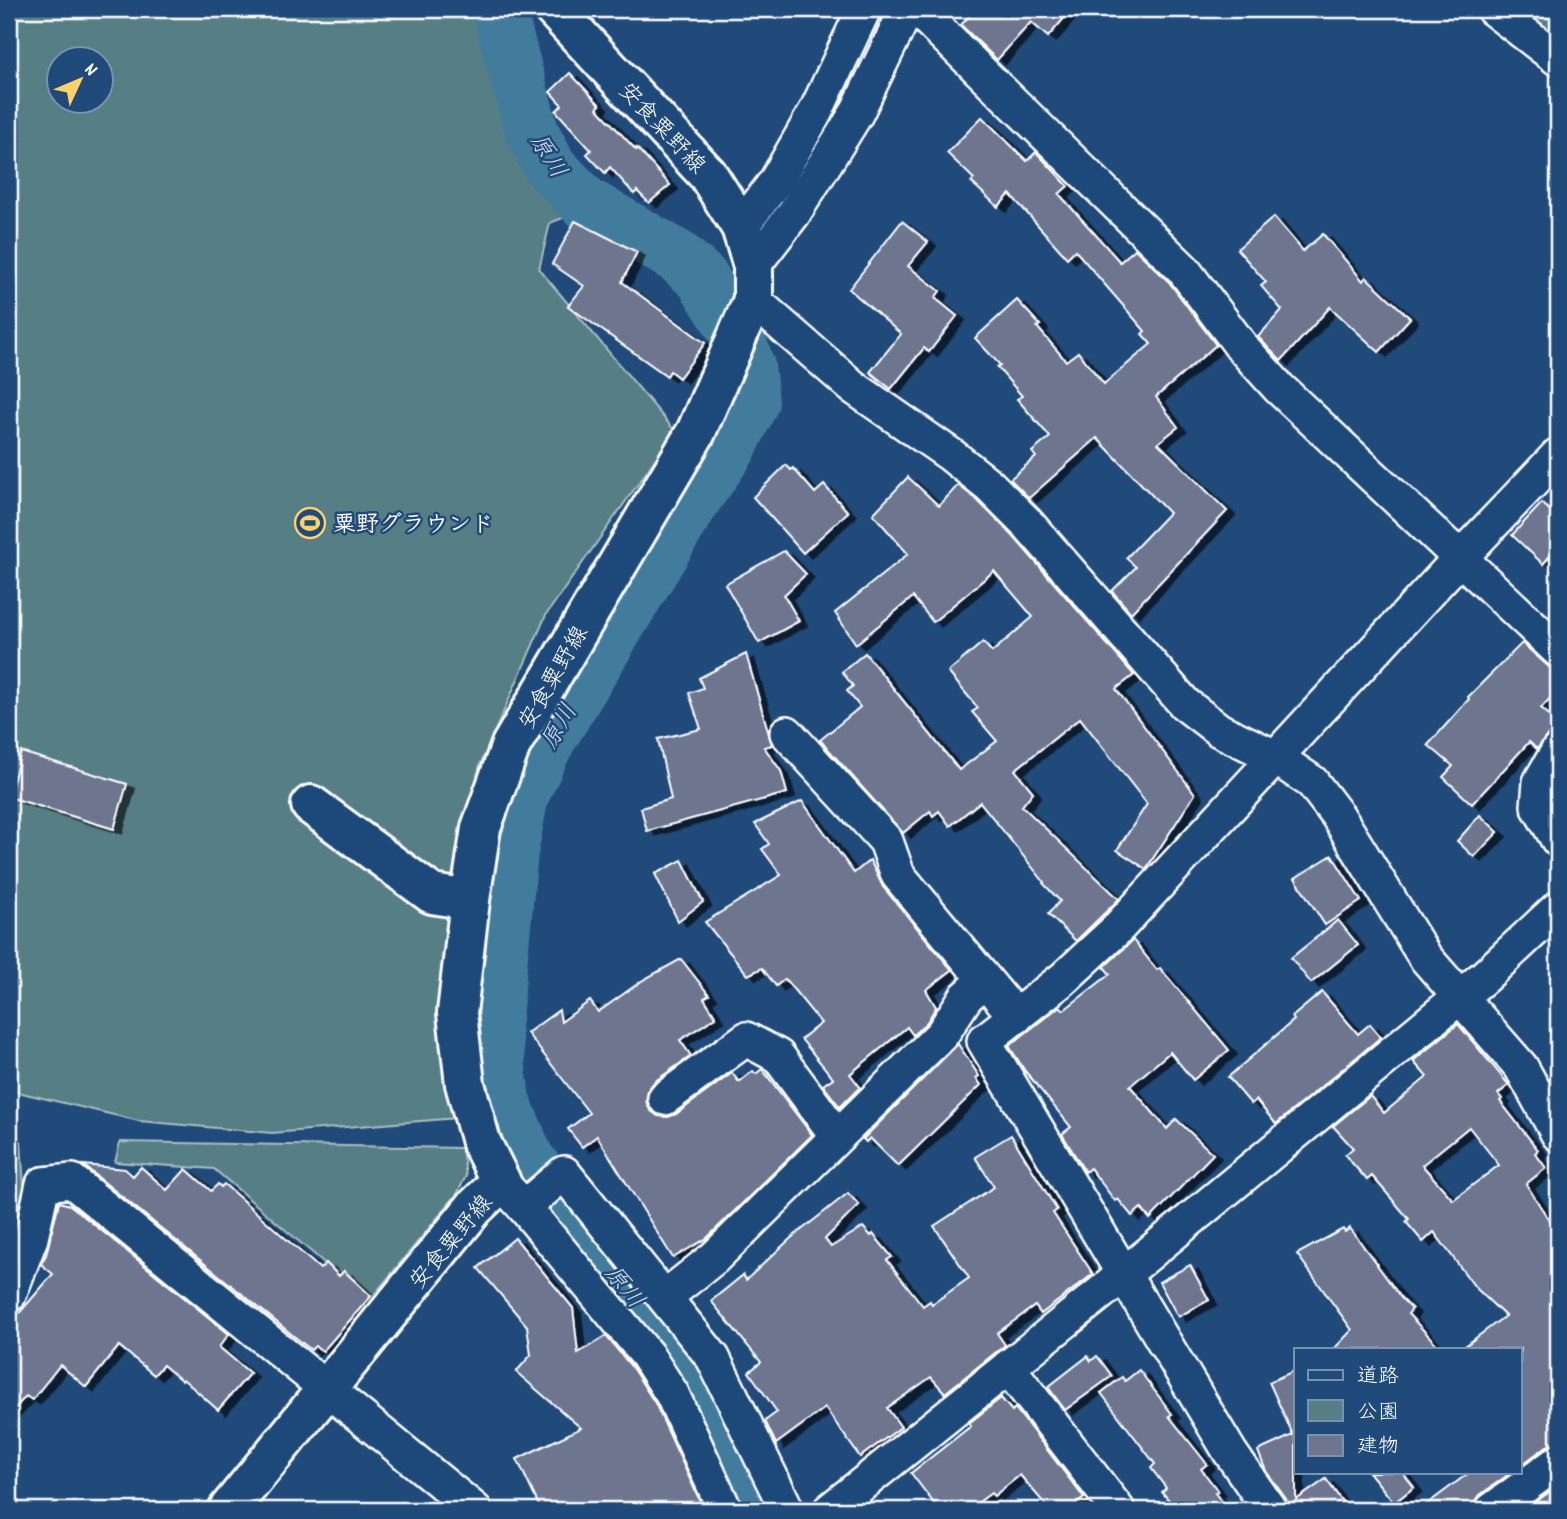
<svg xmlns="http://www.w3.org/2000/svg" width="1567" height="1519" viewBox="0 0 1567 1519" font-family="Dekko,'Klee One',sans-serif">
	<defs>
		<filter id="shadow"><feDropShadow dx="8" dy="4.5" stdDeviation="0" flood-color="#0009"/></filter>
	</defs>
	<rect width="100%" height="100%" fill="#1f4a7a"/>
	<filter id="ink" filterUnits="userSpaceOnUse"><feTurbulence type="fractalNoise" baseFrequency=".0143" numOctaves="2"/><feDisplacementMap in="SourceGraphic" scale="14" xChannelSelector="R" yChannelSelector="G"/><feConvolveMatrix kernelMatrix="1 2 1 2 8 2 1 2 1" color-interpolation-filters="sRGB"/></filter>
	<g filter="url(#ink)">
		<g fill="#567e85" stroke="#aabec2" stroke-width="2" fill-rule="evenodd">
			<path d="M9 9H505L513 26 550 172 581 195 568 216 550 223 539 269 675 431 546 615 480 765 454 868 437 1014 457 1118 272 1133 139 1121 9 1090ZM60 60H102V102H60Z"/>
			<path d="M1505 9H1558V53Z"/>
			<path d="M9 1138 21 1141 24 1188 9 1235Z"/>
			<path d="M120 1142 462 1148 466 1176 457 1194 369 1301 214 1169 115 1162Z"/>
		</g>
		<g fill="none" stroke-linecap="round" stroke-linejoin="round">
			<path stroke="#8eb0c4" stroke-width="9" d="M874 39 888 9"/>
			<path stroke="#437c9d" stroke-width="54" d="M499 9 532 132 551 168 585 203 678 257 702 278 736 332 748 366 752 402 729 449 695 498 547 743 522 795 511 852 494 1028 503 1100 527 1158 575 1225 674 1346 757 1510"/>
		</g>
		<g fill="#6d758f" stroke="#fff" stroke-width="2" fill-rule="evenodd" filter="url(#shadow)">
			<path d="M975 9H1072L1048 37 1031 22 997 60 961 25Z"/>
			<path d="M570 73 600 105 597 108 636 150 637 148 670 185 649 203 637 191 634 194 610 167 605 173 587 154 591 150 556 111 562 105 550 92Z"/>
			<path d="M982 117 1027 161 1036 152 1068 186 1059 194 1120 262 1135 249 1169 282 1216 345 1156 397 1178 427 1158 443 1227 511 1131 613 1112 591 1136 567 1126 558 1169 513 1097 438 1029 498 1010 479 1036 457 1032 452 1050 437 1017 399 1022 396 997 367 1000 365 975 338 1017 300 1040 325 1037 327 1066 361 1078 352 1104 384 1151 344 1142 334 1145 331 1075 250 1067 258 1010 194 998 207 971 182 974 179 947 153Z"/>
			<path d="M1274 217 1303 251 1323 234 1363 281 1366 277 1410 318 1379 352 1330 307 1281 361 1258 337 1282 310 1261 286 1266 282 1237 249Z"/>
			<path d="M575 221 637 252 622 282 705 343 679 378 670 371 667 376 568 306 584 286 552 264Z"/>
			<path d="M902 221 928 242 908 266 940 291 935 298 957 316 929 352 924 348 891 389 870 372 901 334 849 289Z"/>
			<path d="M786 465 791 470 793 468 815 493 824 485 848 512 803 553 753 497Z"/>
			<path d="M908 477 939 506 958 485 976 499 1013 536 1134 675 1116 689 1195 794 1146 869 1117 850 1147 804 1080 718 1015 770 1033 792 1022 806 1119 899 1076 941 1048 914 1060 901 1043 883 1044 882 980 802 950 826 939 811 933 816 930 811 903 833 820 740 860 707 847 691 853 686 842 672 865 653 959 770 997 741 972 712 978 708 948 672 983 642 992 652 1033 617 994 571 933 622 913 597 856 644 835 613 908 554 873 514Z"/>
			<path d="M1542 503 1558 518V547L1543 564 1512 535Z"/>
			<path d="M784 551 806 574 784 595 799 621 759 643 725 584Z"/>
			<path d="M1522 643 1558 675V690L1541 708 1557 722 1537 749 1529 742 1472 804 1443 777 1453 766 1428 745 1469 699 1468 697Z"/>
			<path d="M746 654 772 745 764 747 781 771 787 793 647 831 641 808 671 799 658 739 701 729 689 693 703 688 699 678Z"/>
			<path d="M21 752 127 784 114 829 9 797Z"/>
			<path d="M802 801 854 873 870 860 883 887 952 970 926 990 936 1007 927 1022 913 1035 907 1027 850 1074 860 1087 840 1107 823 1085 833 1078 801 1039 821 1023 785 979 776 986 762 968 748 975 705 922 781 875 762 849 769 844 755 824Z"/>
			<path d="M1480 815 1498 832 1474 857 1457 841Z"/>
			<path d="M1332 855 1361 901 1325 925 1295 878Z"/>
			<path d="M682 860 703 902 678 921 655 874Z"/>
			<path d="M1338 920 1358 945 1311 983 1291 958Z"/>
			<path d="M1133 940 1157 970 1160 968 1229 1050 1193 1080 1170 1052 1130 1086 1167 1129 1176 1119 1213 1154 1150 1219 1141 1208 1132 1216 1118 1199 1115 1201 1090 1168 1085 1172 1062 1134 1071 1127 1025 1071 1009 1046 1060 1006 1064 1010 1110 974 1104 967Z"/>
			<path d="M681 959 709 995 704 998 716 1017 680 1040 691 1056 654 1082 648 1090 646 1101 650 1110 658 1116 668 1117 676 1114 732 1073 739 1082 753 1071 756 1074 762 1069 812 1135 707 1238 673 1258 597 1136 582 1147 568 1129 589 1113 527 1033 559 1010 561 1022 590 1001 598 1012 643 980Z"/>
			<path d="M1322 992 1358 1034 1370 1024 1381 1037 1276 1124 1256 1100 1251 1104 1228 1077 1294 1020 1292 1017Z"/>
			<path d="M1458 1024 1509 1085 1498 1094 1502 1099 1500 1101 1538 1150 1535 1153 1546 1168 1526 1184 1558 1234V1443L1547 1446 1520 1466V1349H1461L1505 1316 1475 1287 1434 1232 1423 1242 1406 1222 1409 1219 1372 1176 1367 1180 1345 1155 1353 1148 1333 1126 1370 1096 1384 1113 1427 1077 1413 1061ZM1469 1127 1499 1165 1453 1200 1422 1165Z"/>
			<path d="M958 1044 979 1076 976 1078 981 1085 898 1166 870 1138 866 1142 863 1139Z"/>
			<path d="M1011 1135 1057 1210 1053 1213 1093 1274 1041 1314 1035 1306 997 1333 1005 1345 945 1393 931 1377 887 1408 901 1427 860 1457 825 1408 776 1444 765 1421 777 1412 749 1372 761 1362 711 1301 743 1275 746 1280 790 1239 848 1193 859 1205 825 1239 831 1247 863 1227 871 1236 873 1234 892 1257 887 1260 923 1306 930 1301 932 1304 969 1278 934 1226 994 1187 975 1157Z"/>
			<path d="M83 1165 125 1169 133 1176 141 1167 167 1190 186 1169 211 1191 218 1184 221 1187 224 1184 320 1269 326 1263 339 1276 344 1271 371 1296 323 1351 315 1346 311 1350Z"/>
			<path d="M59 1202 70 1205 229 1334 219 1347 250 1373 218 1410 183 1379 182 1381 163 1365 154 1375 119 1346 86 1387 60 1365 32 1400 26 1396 9 1415V1325L53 1274 41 1264 46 1255Z"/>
			<path d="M1350 1228 1402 1299 1412 1309 1408 1314 1441 1349H1334L1352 1330 1297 1254 1343 1229 1345 1232Z"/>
			<path d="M515 1238 573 1308 578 1353 606 1336 631 1366 655 1403 700 1501 675 1510H541L517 1459 581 1428 516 1372 531 1355 527 1326 478 1268Z"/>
			<path d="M1190 1265 1209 1300 1178 1317 1159 1282Z"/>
			<path d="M1088 1356 1091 1361 1097 1356 1112 1376 1065 1410 1048 1387Z"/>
			<path d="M1139 1370 1172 1414 1169 1416 1207 1464 1201 1469 1218 1491 1215 1493 1228 1510H1177L1162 1492 1166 1488 1151 1468 1155 1464 1101 1393 1122 1377 1125 1381Z"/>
			<path d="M1296 1370V1500L1326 1479 1348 1510H1289L1286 1499 1266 1471 1258 1451 1293 1435 1269 1382Z"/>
			<path d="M1001 1398 1012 1411 1015 1408 1084 1498 1069 1510H1050L1020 1475 994 1496 991 1493 968 1510H939L911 1473 971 1426 969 1423Z"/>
			<path d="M1369 1472H1402L1414 1487 1394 1503Z"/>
			<path d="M1470 1472H1512L1480 1495 1475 1502 1473 1510H1419Z"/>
			<path d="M1558 1486V1510H1524Z"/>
		</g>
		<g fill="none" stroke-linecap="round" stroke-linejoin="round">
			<g stroke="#fff" stroke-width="38">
				<g id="minor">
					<path d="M917 9 1183 269 1241 346 1279 388 1558 650"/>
					<path d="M1493 9 1558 59"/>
					<path d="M741 227 776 181 816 111 864 9"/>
					<path d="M753 266 794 213 856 114 907 9"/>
					<path d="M753 300 853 387 951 455 989 485 1027 523 1185 704 1219 730 1275 757 1312 782 1338 816 1425 957 1521 1067 1558 1134"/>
					<path d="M787 733 886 841 898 875 1016 1017"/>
					<path d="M1558 751 1540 782 1538 806 1558 840"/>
					<path d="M665 1098 746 1039 778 1056 837 1136"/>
					<path d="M501 1182 524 1207 564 1173 713 1358 787 1510"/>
					<path d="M524 1207 647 1355 672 1394 725 1510"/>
					<path d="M9 1295 31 1238 43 1184 72 1181 475 1510"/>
					<path d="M665 1297 714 1258 942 1034 966 997 985 980"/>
					<path d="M1008 1367 1118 1510"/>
					<path d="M830 1510 1123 1275 1484 977 1558 908"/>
					<path d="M1270 1510 1230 1452 984 1041 1063 979 1115 931 1459 559 1558 455"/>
					<path d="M1492 1510 1558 1462"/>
				</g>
			</g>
			<g stroke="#fff" stroke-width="44">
				<path id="tertiary" d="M311 805 432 894 470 900"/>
			</g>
			<g stroke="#fff" stroke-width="44">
				<path id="secondary" d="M228 1510 474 1208 501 1182 481 1142 465 1084 457 1013 470 900 481 828 511 745 696 432 753 300V266L741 227 708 175 554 9"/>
			</g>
			<use href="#minor" stroke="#1f4a7a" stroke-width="33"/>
			<use href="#tertiary" stroke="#1f4a7a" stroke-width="38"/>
			<use href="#secondary" stroke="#1f4a7a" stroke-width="38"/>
		</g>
	</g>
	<defs>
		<g id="stadium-ring" transform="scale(1.575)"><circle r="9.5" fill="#1f4a7a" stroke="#ffd166" stroke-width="1.5"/><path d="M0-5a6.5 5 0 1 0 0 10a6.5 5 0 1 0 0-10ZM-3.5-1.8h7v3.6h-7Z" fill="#ffd166"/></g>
	</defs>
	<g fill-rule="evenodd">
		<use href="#stadium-ring" x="310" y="523"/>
	</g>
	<g text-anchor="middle" stroke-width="5" stroke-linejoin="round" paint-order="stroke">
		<g font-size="23" fill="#fff" stroke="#1f4a7a">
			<text transform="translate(663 127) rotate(47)" y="8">安食粟野線</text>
			<text transform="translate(552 677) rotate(-60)" y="8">安食粟野線</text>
			<text transform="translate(450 1241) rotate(-50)" y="8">安食粟野線</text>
		</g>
		<g font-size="23" font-weight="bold" fill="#fff" stroke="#1f4a7a" text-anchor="start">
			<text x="333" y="531">粟野グラウンド</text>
		</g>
		<g font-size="24" font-style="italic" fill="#d0dee6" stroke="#1f4a7a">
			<text transform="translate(549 155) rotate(58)" y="8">原川</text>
			<text transform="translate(558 726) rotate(-60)" y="8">原川</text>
			<text transform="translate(625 1286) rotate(51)" y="8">原川</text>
		</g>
	</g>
	<rect width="1567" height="1519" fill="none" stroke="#1f4a7a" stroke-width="35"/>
	<rect x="18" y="18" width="1532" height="1484" fill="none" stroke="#fff" stroke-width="2.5" filter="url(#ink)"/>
	<rect x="1294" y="1348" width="228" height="126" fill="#1f4a7a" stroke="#7992af" stroke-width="2"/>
	<rect x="1308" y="1370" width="35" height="10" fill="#1f4a7a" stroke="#7992af" stroke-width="2"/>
	<text x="1357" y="1382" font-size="21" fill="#ffffff">道路</text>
	<rect x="1308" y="1400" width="35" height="21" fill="#567e85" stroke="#7992af" stroke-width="2"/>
	<text x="1357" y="1418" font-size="21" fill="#ffffff">公園</text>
	<rect x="1308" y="1435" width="35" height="21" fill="#6d758f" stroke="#7992af" stroke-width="2"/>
	<text x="1357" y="1452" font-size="21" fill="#ffffff">建物</text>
	<g transform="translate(80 80) rotate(46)"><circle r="33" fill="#1f4a7a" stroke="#7992af" stroke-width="2"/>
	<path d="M0-5L12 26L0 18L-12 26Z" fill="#ffd166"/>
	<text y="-10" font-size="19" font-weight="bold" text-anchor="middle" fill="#ffffff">N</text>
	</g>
</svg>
